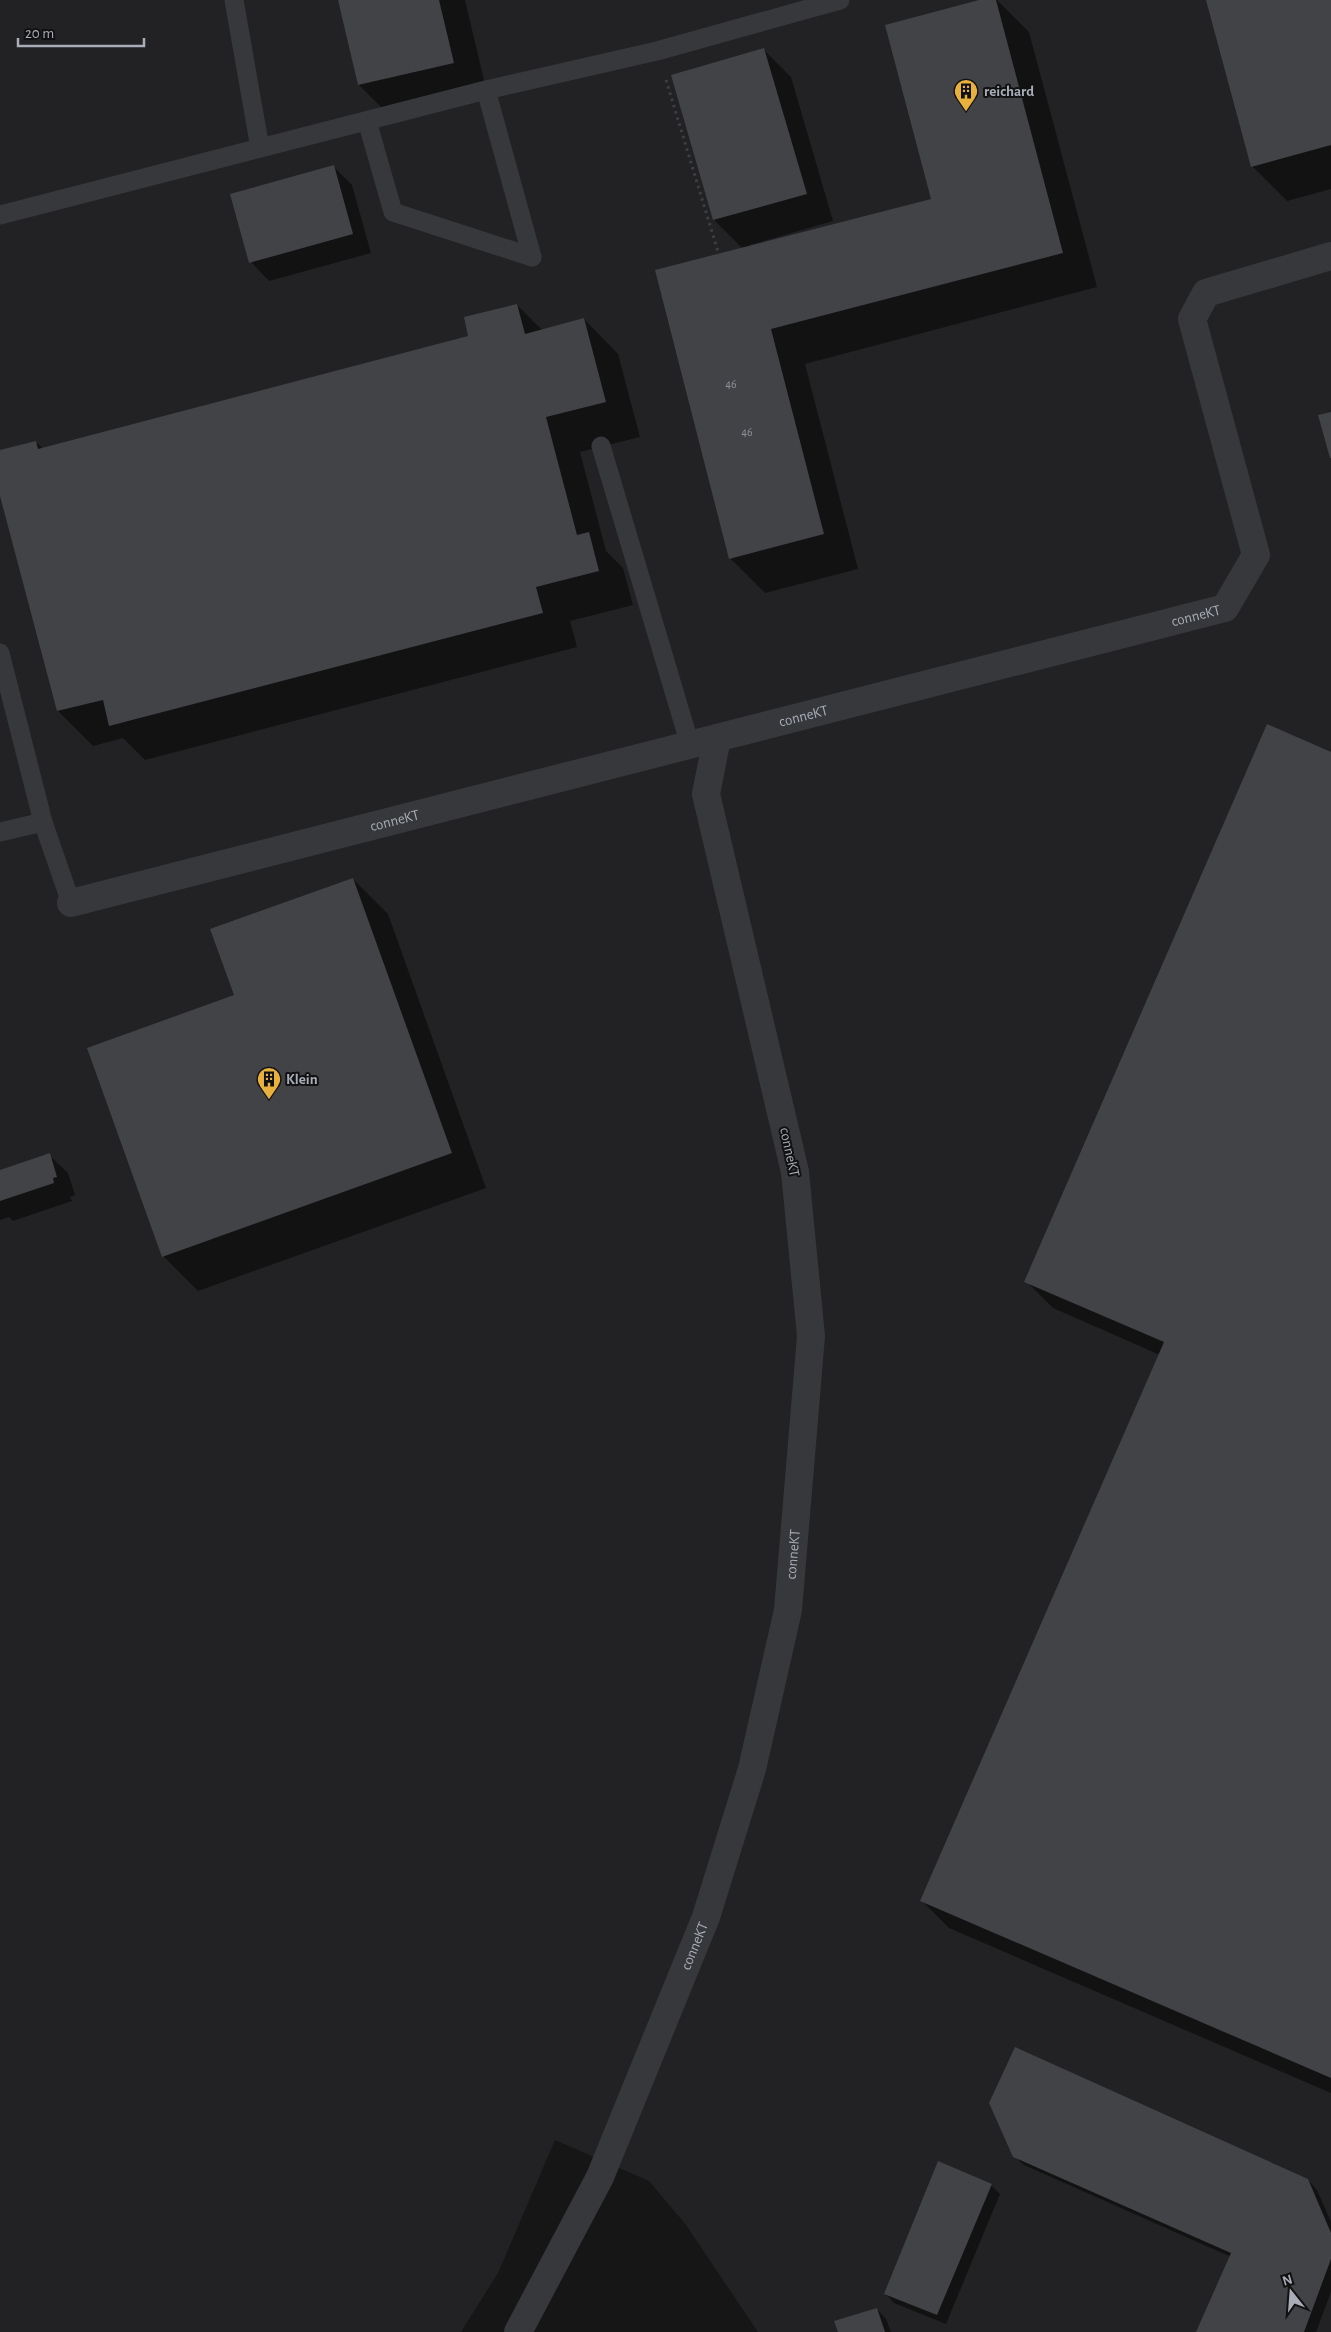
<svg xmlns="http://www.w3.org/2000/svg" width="1331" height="2332" viewBox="0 0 1331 2332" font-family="'Alegreya Sans',sans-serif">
	<rect width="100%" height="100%" fill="#161617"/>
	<path fill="#222224" d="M0 0H1331V2332H758L686 2225 649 2181 555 2140 498 2273 461 2332H0Z"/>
	<g fill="#0007">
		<path d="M339 0H465L488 97 394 120 359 85Z"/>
		<path d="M983 0H997L1029 32 1097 287 805 364 858 569 765 593 730 558 743 249 714 220 673 76 764 50 791 77 833 221 750 245V247L932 199Z"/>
		<path d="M1208 0H1331V189L1287 201 1252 166Z"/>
		<path d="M334 167 352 185 371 253 269 281 251 262Z"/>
		<path d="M517 305 542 330 584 319 618 354 640 437 580 452 606 551 623 568 633 605 570 621 577 647 145 760 123 738 93 746 58 711 0 491V452L36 442 43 449 470 336Z"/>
		<path d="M1331 753V2093L949 1928 922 1901 1160 1355 1053 1308 1026 1281Z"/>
		<path d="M353 879 388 914 486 1188 198 1291 163 1256 235 995Z"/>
		<path d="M49 1155 68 1173 75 1195 70 1197 72 1201 13 1221 9 1217 0 1220V1171Z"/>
		<path d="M1014 2156 1308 2180 1317 2190 1331 2222V2292L1316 2332H1197L1231 2257 1024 2165Z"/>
		<path d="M991 2185 1000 2194 946 2324 894 2303 885 2293Z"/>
		<path d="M877 2309 886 2319 891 2332H839Z"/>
	</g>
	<g fill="#424347">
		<path d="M338 0H439L454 63 358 85Z"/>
		<path d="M979 0H996L1063 253 771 329 824 534 729 559 655 270 931 199 885 25Z"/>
		<path d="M1206 0H1331V145L1251 167Z"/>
		<path d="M764 48 807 194 713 220 671 75Z"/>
		<path d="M334 165 353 234 249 263 230 194Z"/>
		<path d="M517 304 525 334 584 318 606 402 546 417 577 535 589 532 599 571 536 587 543 613 109 726 103 700 57 711 0 496V450L36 441 38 449 468 336 464 317Z"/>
		<path d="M1331 412V458H1330L1318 415Z"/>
		<path d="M1267 724 1331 752V2078L920 1901 1164 1342 1024 1282Z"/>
		<path d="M353 878 452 1153 162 1257 87 1048 234 995 210 929Z"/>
		<path d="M50 1153 57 1177 53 1178 54 1183 0 1201V1170Z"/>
		<path d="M1015 2047 1308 2179 1331 2233V2259L1304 2332H1196L1231 2253 1013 2157 989 2103Z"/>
		<path d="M938 2161 992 2184 937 2315 884 2294Z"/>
		<path d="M877 2308 885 2332H838L834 2321Z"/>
	</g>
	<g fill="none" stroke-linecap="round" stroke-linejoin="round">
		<path stroke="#3d3f43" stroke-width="3" stroke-dasharray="2.5 4" stroke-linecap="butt" d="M666 80 719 255"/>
		<g stroke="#37383c" stroke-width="19">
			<path d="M234 0 260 148"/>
			<path d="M486 90 532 257"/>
			<path d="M367 121 393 212 532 257"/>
			<path d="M0 215 486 90 657 51 840 0"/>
			<path d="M601 446 690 745"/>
			<path d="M0 653 43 822 71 903"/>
			<path d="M0 832 43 822"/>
		</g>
		<g stroke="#37383c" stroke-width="28">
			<path id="s1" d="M71 903 1225 608 1256 555 1192 319 1206 293 1331 256"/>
			<path id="s2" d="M518 2332 600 2177 706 1917 752 1769 788 1610 811 1336 795 1172 706 794 717 738"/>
		</g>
	</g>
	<defs>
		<g id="building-pin" transform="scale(1.25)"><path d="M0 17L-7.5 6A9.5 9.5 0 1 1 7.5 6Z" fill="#e8b03d" stroke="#111112"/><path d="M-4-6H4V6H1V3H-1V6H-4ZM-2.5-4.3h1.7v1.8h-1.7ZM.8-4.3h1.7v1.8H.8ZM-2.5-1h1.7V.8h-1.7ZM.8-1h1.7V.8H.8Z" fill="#111"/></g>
	</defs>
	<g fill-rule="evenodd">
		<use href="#building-pin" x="966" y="91"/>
		<use href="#building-pin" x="269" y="1079"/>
	</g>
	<g text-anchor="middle" stroke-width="4" stroke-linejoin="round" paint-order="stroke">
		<g font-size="12" fill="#8e929b">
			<text x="731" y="388">46</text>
			<text x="747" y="436">46</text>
		</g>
		<g font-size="15" font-weight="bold" fill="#a8adb7" stroke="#111112" text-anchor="start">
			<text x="984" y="96">reichard</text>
			<text x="286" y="1084">Klein</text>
		</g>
		<g font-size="15" fill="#a8adb7" stroke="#111112">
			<text dy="5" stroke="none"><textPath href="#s1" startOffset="1161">conneKT</textPath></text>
			<text dy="5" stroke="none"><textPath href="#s1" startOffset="756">conneKT</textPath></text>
			<text dy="5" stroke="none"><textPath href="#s1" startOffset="334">conneKT</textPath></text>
			<text transform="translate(790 1152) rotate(78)" y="5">conneKT</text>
			<text dy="5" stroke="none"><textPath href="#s2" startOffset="830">conneKT</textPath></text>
			<text dy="5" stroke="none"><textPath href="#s2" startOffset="425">conneKT</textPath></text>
		</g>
	</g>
	<g transform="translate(1291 2292) rotate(343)" stroke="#111112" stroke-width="4" paint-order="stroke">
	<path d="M0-4L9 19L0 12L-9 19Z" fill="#a8adb7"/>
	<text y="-8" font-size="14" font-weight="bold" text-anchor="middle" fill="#a8adb7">N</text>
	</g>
	<path d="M18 38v8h126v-8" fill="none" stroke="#a8adb7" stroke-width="2.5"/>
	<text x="25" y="38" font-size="15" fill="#a8adb7" stroke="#111112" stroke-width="4" paint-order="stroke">20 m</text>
</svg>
